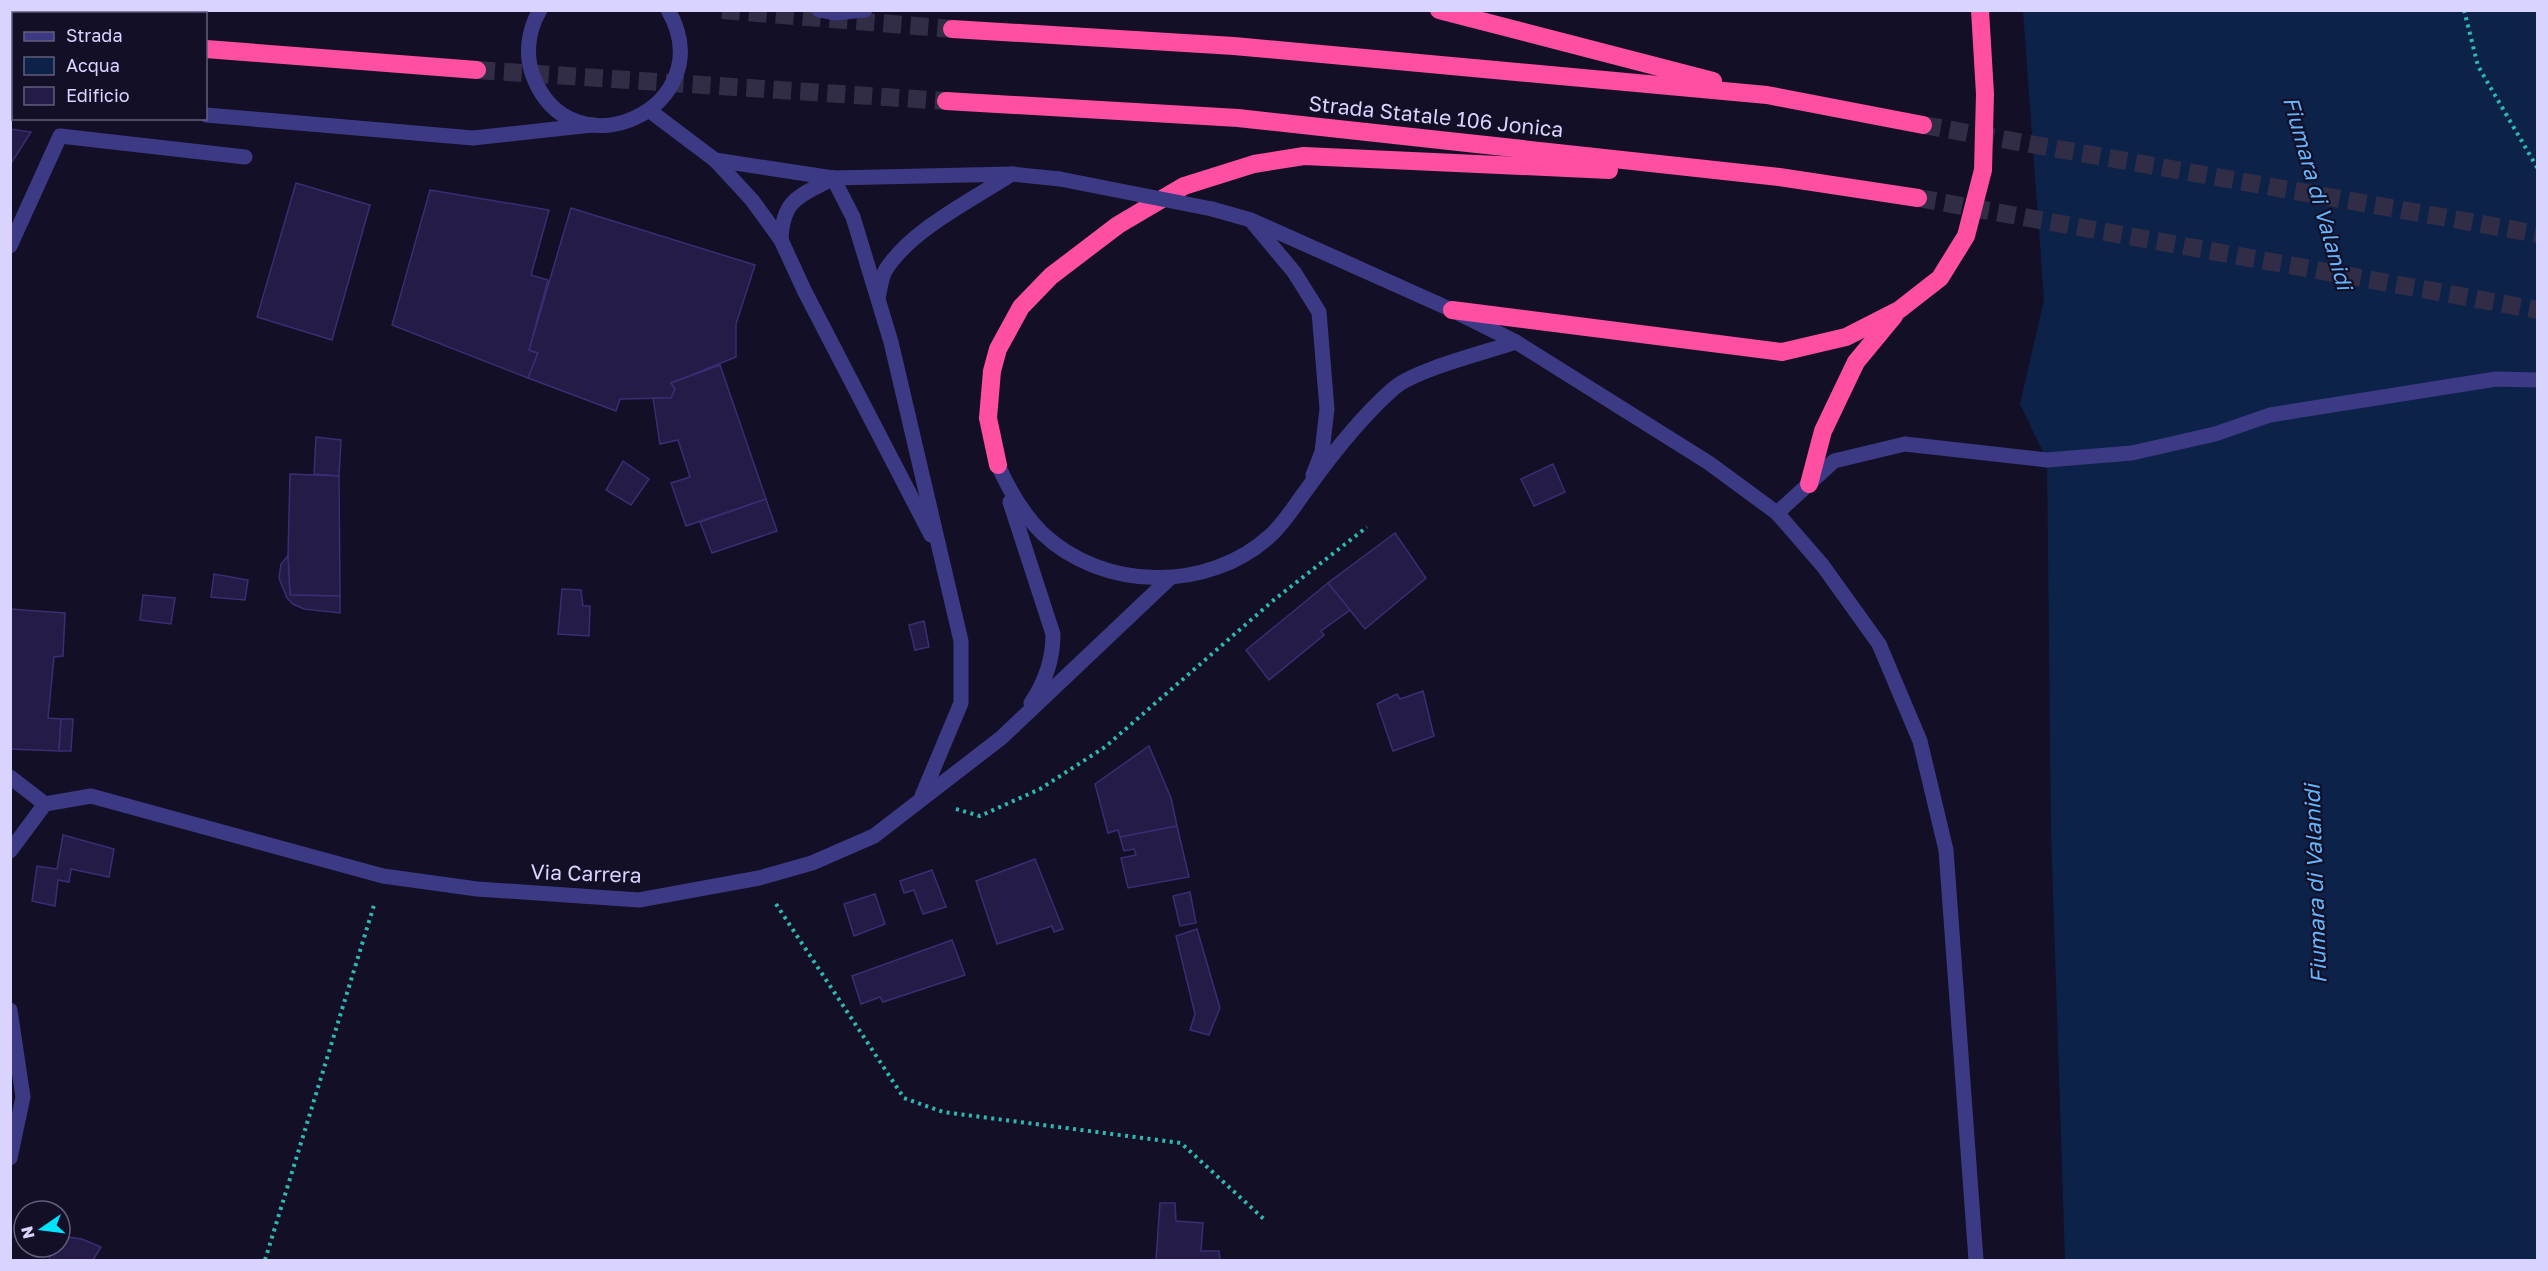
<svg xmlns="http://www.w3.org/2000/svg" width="2548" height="1271" viewBox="0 0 2548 1271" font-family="'Golos Text',sans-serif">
	<rect width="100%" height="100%" fill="#130f26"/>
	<path fill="#0c2248" d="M2023 11H2537V1260H2065L2051 831 2047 460 2020 404 2044 300Z"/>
	<g fill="#241b47" stroke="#3b2d73" stroke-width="1.5">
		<path d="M10 129 31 132 10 165Z"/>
		<path d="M296 183 370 205 332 340 257 317Z"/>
		<path d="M430 190 549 210 531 275 548 280 529 350 538 353 528 378 392 325Z"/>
		<path d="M571 208 755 265 736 324V357L671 383 675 389 671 398 620 399 616 411 528 378 538 353 529 350Z"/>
		<path d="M720 365 766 499 686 526 671 483 690 477 678 440 660 444 653 398H671L675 389 671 383Z"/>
		<path d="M316 437 341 440 339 476 314 474Z"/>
		<path d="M623 461 649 479 631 505 606 490Z"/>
		<path d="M1553 464 1565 492 1534 506 1521 479Z"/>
		<path d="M290 474 339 476 340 596 290 595 288 556Z"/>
		<path d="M766 499 777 531 712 553 700 522Z"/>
		<path d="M1395 533 1426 578 1365 629 1328 583Z"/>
		<path d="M288 556 290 595 340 596V613L304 609 293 604 287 598 279 578 281 564Z"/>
		<path d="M214 574 248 580 245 600 211 597Z"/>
		<path d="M1328 583 1350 610 1321 631 1324 635 1269 680 1246 650Z"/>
		<path d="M562 589 581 590 583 606H590L589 636 558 634Z"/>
		<path d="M143 595 175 598 171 624 140 620Z"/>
		<path d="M10 609 65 613 63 656 54 657 48 718 61 719 59 751 10 749Z"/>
		<path d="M924 621 929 647 915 650 909 625Z"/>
		<path d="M1423 691 1434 736 1393 751 1377 704 1397 694 1400 699Z"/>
		<path d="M61 719H73L71 751H59Z"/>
		<path d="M1149 746 1171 798 1177 826 1120 837 1118 830 1108 833 1095 784Z"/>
		<path d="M1177 826 1189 877 1128 888 1121 858 1136 855 1134 849 1124 851 1120 837Z"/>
		<path d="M63 835 114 849 109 877 71 869 69 882 58 880 55 906 32 901 37 866 57 869Z"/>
		<path d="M1035 859 1063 929 1054 932 1052 926 997 944 976 881Z"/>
		<path d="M932 870 946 907 923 914 914 890 904 893 900 881Z"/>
		<path d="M1190 892 1196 923 1180 926 1173 896Z"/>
		<path d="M875 894 885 924 854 936 844 904Z"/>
		<path d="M1197 929 1220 1008 1209 1035 1190 1030 1195 1014 1176 936Z"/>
		<path d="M952 940 965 975 883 1002 880 997 861 1004 852 976Z"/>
		<path d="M1160 1203H1175L1176 1221 1203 1223 1201 1251H1219L1220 1260H1156Z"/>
		<path d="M60 1236 82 1239 101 1247 93 1260H49L50 1255 26 1250 27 1247H60Z"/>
	</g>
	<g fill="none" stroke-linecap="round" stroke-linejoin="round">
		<g stroke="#312d47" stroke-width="18" stroke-dasharray="18 9" stroke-linecap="butt">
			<path d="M722 10 952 29"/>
			<path d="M477 70 946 101"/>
			<path d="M1923 125 2538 234"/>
			<path d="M1918 198 2538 310"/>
		</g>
		<g stroke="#2fb8b0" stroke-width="4" stroke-dasharray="3 4.5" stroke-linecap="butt">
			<path d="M2464 10 2478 66 2538 169"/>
			<path d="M956 809 980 816 1040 789 1105 747 1275 599 1367 527"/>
			<path d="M776 904 904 1098 943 1112 1181 1143 1266 1221"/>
			<path d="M265 1260 375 902"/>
		</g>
		<g stroke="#3d3a85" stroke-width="15">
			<path d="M540 10C528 30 525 55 533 76 572 178 724 106 668 10"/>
			<path d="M819 10 835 13 865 10"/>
			<path d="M10 98H14"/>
			<path d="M650 111 715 160 752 200 781 240 805 292 931 535"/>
			<path d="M206 115 473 138 592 125"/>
			<path d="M715 160 833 178 1012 174 1060 179"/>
			<path d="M833 178 853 217 891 342 961 641V703L922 796"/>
			<path d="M1212 209 1251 220 1452 310 1516 342 1709 463 1777 513 1823 566 1879 644 1920 741 1946 850 1976 1260"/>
			<path d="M1253 223 1294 272 1319 312 1327 409 1322 452 1313 475"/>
			<path d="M781 240C783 197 800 197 833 178"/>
			<path d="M10 246 60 136 245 157"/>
			<path d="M878 298C880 290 881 279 885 271 910 230 972 200 1012 174"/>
			<path d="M998 465C1009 490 1022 513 1042 533 1103 591 1208 593 1271 535 1285 522 1295 505 1307 489 1332 454 1361 417 1393 389 1413 370 1487 352 1516 342"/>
			<path d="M1010 502 1053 634C1053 660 1046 681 1031 703"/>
			<path d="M1777 513 1834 461 1905 444 2047 460 2132 453 2215 434 2270 415 2496 379 2538 380"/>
			<path d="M10 777 45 804"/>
			<path d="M10 851 45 804 91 796 383 876 477 889 639 900 759 878 812 863 874 836 1001 738 1170 578"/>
			<path d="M10 1010 23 1097 10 1158"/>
		</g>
		<g stroke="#ff4fa3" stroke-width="18">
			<path d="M1439 10 1713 81"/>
			<path d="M952 29 1234 46 1767 95 1923 125"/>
			<path d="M10 33 14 34"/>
			<path d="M206 49 477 70"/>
			<path d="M946 101 1238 118 1779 177 1918 198"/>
			<path d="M1452 310 1782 352 1846 337 1899 310 1940 278 1966 236 1983 170 1985 94 1980 10"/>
			<path d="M998 465 988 418 992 371 998 349 1021 307 1051 276 1118 225 1184 186 1254 164 1304 156 1609 170"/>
			<path d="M1809 484 1823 431 1856 362 1894 316"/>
		</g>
		<path stroke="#3d3a85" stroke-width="15" d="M1060 179 1212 209"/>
	</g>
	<g text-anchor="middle" stroke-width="4.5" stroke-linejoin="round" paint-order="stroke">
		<g font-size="21" fill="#d9d4ff" stroke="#130f26">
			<text transform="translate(1436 117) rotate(6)" y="7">Strada Statale 106 Jonica</text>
			<text transform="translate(586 874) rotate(2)" y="7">Via Carrera</text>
		</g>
		<g font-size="22" font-style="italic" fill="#62b6ff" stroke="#130f26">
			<text transform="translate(2318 193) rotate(74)" y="8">Fiumara di Valanidi</text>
			<text transform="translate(2315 884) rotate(-92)" y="8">Fiumara di Valanidi</text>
		</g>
	</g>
	<rect width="2548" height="1271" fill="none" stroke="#d9d4ff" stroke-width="24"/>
	<rect x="12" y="12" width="195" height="108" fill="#130f26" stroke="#625e7d" stroke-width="1.5"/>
	<rect x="24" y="32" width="30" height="9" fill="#3d3a85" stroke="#625e7d" stroke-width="1.5"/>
	<text x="66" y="42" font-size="18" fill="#d9d4ff">Strada</text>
	<rect x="24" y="57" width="30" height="18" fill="#0c2248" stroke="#625e7d" stroke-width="1.5"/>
	<text x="66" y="72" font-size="18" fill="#d9d4ff">Acqua</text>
	<rect x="24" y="87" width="30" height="18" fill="#241b47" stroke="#625e7d" stroke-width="1.5"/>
	<text x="66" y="102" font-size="18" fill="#d9d4ff">Edificio</text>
	<g transform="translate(42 1229) rotate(256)"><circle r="28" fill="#130f26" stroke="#625e7d" stroke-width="1.5"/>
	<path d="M0-4.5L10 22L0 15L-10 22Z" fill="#00e5ff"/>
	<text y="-9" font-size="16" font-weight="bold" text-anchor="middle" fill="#d9d4ff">N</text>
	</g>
</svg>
